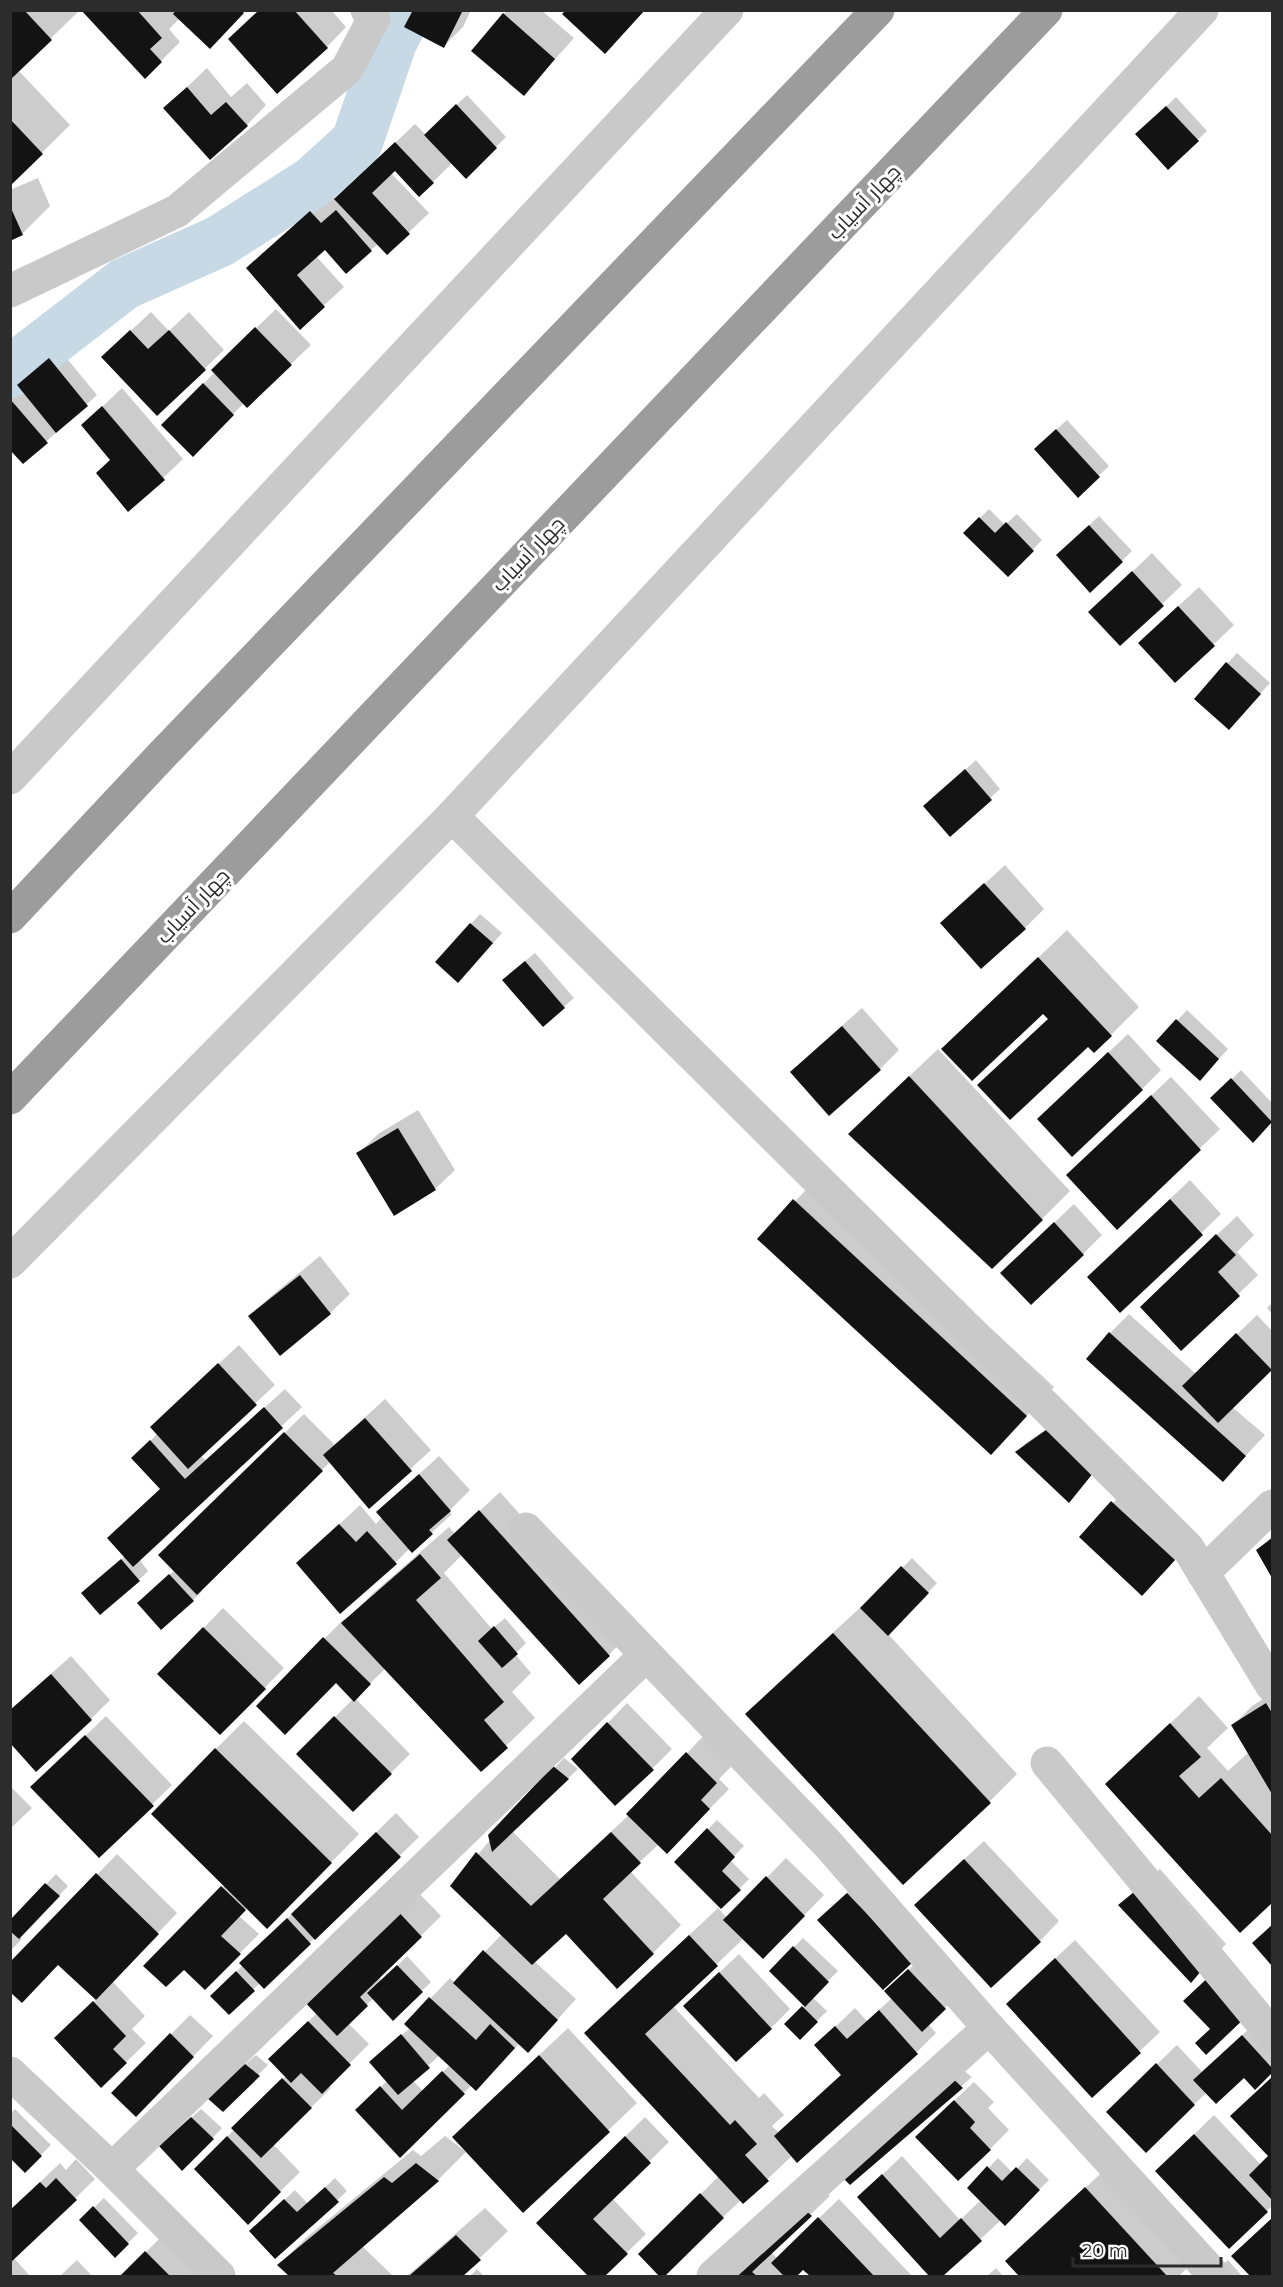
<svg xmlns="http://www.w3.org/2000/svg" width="1283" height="2287" viewBox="0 0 1283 2287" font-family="Montserrat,Cairo,sans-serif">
	<rect width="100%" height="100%" fill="#fff"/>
	<g fill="#0003" fill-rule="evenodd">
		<path d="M10 10 79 11 18 70 70 125 10 184Z"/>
		<path d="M83 10H174L176 13 179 10H245L210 46 180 18 169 29 180 42 145 77Z"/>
		<path d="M259 10H331L346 27 327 47Z"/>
		<path d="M414 10H471L463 27 444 46Z"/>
		<path d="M507 10H541L574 38 524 94 504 14Z"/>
		<path d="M207 68 231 97 247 83 266 105 247 125 165 108Z"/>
		<path d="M467 95 506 137 466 177 452 163 433 182 395 169 391 173 429 213 387 253 378 244 371 250 325 248 316 256 344 287 300 327 248 268 330 193 336 199 415 124 426 135Z"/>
		<path d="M1176 97 1207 131 1168 168 1147 125Z"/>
		<path d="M38 178 50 206 22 234 10 239V190Z"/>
		<path d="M276 309 311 345 291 364 244 403 193 455 163 425 215 372 232 351Z"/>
		<path d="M151 312 169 331 189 312 224 350 157 414 123 338Z"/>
		<path d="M59 349 97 395 47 441 10 447V385L14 382 18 386Z"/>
		<path d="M122 388 183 459 129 510 112 460 83 425Z"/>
		<path d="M1067 420 1109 466 1078 496 1045 440Z"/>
		<path d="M989 509 1005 525 1017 514 1042 540 1008 575 965 533Z"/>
		<path d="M1099 516 1132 551 1090 591 1067 546Z"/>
		<path d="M1152 553 1182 585 1120 644 1090 612Z"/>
		<path d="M1199 587 1234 625 1175 681 1159 624Z"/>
		<path d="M1237 653 1270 683 1238 718 1196 699Z"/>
		<path d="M976 760 1000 789 950 834 935 797Z"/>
		<path d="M1005 865 1044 909 1025 928 942 923Z"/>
		<path d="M480 914 502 933 468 972 471 924Z"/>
		<path d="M1067 930 1139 1007 1111 1035 1088 1044 1050 1018 1043 1012 943 1049Z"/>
		<path d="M535 953 574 998 544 1025 513 971Z"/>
		<path d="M862 1008 899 1050 880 1069 811 1053Z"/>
		<path d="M1187 1010 1228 1049 1209 1070 1158 1041Z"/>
		<path d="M1128 1034 1161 1070 1142 1089 1058 1100Z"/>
		<path d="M938 1049 1070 1191 1042 1219 878 1106Z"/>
		<path d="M1241 1070 1272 1103V1122L1253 1141 1213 1098Z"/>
		<path d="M1171 1077 1220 1129 1117 1228 1087 1156Z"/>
		<path d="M418 1110 455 1170 435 1189 358 1154 378 1134Z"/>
		<path d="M823 1172 1054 1387 991 1453 759 1239Z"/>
		<path d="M1190 1180 1221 1214 1120 1311 1108 1258Z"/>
		<path d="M1074 1204 1102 1235 1083 1254H1021Z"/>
		<path d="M1237 1216 1254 1235 1237 1252 1258 1275 1181 1349 1161 1287Z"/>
		<path d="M320 1256 350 1294 330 1313 250 1316 270 1297Z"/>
		<path d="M1272 1303V1314L1267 1308Z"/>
		<path d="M1129 1314 1196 1374 1257 1315 1272 1331V1367L1232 1407 1265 1435 1223 1480 1110 1333Z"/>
		<path d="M239 1345 275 1385 200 1455 206 1461 285 1389 302 1407 139 1559 148 1571 139 1580 93 1584 125 1556 162 1489 133 1458 157 1434 171 1408Z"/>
		<path d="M385 1399 431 1450 370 1506 330 1462 201 1589 202 1591 193 1600 148 1594 175 1570 160 1555 304 1414 335 1445Z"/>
		<path d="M1057 1422 1102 1462 1069 1501 1017 1452 1026 1443Z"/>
		<path d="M439 1456 470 1490 449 1511 452 1514 412 1551 410 1548 395 1563H298L360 1505 376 1524 382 1517 378 1512Z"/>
		<path d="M1132 1483 1193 1540 1162 1575 1081 1537Z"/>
		<path d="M500 1492 628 1635 609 1655 463 1554 444 1573 492 1629 505 1618 526 1643 515 1654 531 1673 512 1692 535 1718 481 1770 386 1668 355 1698 410 1754 353 1810 298 1754 353 1699 336 1681 258 1706 344 1619 346 1621 371 1595 449 1527 455 1534Z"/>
		<path d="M1272 1536V1575L1258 1551Z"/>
		<path d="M912 1558 937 1583 888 1634 1017 1774 989 1802 775 1686 862 1606 863 1607Z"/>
		<path d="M223 1608 284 1668 220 1733 159 1674Z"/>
		<path d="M71 1656 110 1700 91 1719 15 1706Z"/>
		<path d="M1272 1693V1901L1241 1931 1107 1784 1199 1696 1228 1728 1207 1748 1228 1771 1249 1752 1233 1725 1252 1706Z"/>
		<path d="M627 1703 672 1749 652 1769 573 1759Z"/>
		<path d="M106 1716 172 1785 99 1856 52 1768Z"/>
		<path d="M244 1721 359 1834 295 1899 247 1907 239 1916 259 1934 205 1988 184 1967 146 1966 225 1885 216 1749Z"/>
		<path d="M706 1733 735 1763 719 1779 729 1789 667 1852 659 1844 630 1871 681 1925 653 1953 566 1932 534 1961 576 1999 547 2031 520 2043 495 2070 472 2085 400 2155 357 2110 387 2081 380 2053 410 2028 406 2024 450 1978 455 1983 502 1934 452 1886 490 1840 489 1836 564 1758 578 1769 512 1831 560 1879 629 1815ZM440 2055 450 2065 423 2091 412 2080Z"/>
		<path d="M10 1786 32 1808 10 1829Z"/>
		<path d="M396 1813 419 1837 264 1987 260 1983 229 2013 212 1996 243 1965 251 1954Z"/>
		<path d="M717 1820 744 1846 730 1860 749 1879 721 1907 676 1862Z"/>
		<path d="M984 1841 1059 1921 1040 1941 936 1885Z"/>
		<path d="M117 1854 177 1913 112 1981 145 2016 132 2029 146 2043 101 2086 76 2019 97 1999 59 1963 10 1965Z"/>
		<path d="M786 1858 824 1895 763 1957 744 1938 673 2006 759 2098 764 2093 784 2115 772 2126 779 2133 842 2074 816 2045 855 2008 867 2021 892 1998 886 1991 918 1961 954 1999 928 2024 936 2033 917 2052 797 2161 793 2155 743 2202 741 2200 661 2276 640 2254 719 2176 614 2006 718 1908 727 1918Z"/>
		<path d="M1160 1869 1226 1944 1191 1981 1120 1905Z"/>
		<path d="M56 1874 68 1886 20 1937 22 1939 10 1951V1922Z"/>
		<path d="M867 1874 883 1988 838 1901Z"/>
		<path d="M414 1888 441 1916 379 1977 382 1981 407 1956 431 1982 393 2019 374 1998 348 2023 369 2044 328 2085 331 2088 273 2144 300 2172 248 2223 196 2169 286 2076 270 2059 317 2013Z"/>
		<path d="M1272 1924V1964L1254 1943Z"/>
		<path d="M803 1938 838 1971 812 1997 827 2011 800 2038 787 2024 806 2005 771 1971Z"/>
		<path d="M1075 1940 1160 2032 1092 2096 1027 1985Z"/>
		<path d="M739 1954 790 2009 771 2028 704 1987Z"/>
		<path d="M190 2015 213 2036 136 2115 113 2093Z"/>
		<path d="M1252 2026 1272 2048V2071L1255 2088 1244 2075 1207 2092 1146 2151 1127 2093 1177 2045 1203 2073Z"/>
		<path d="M568 2028 637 2103 523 2211 467 2151 438 2180 362 2246 393 2276H291L279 2265 307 2237 413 2150 421 2156 445 2136 466 2152 482 2109Z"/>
		<path d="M256 2055 268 2065 223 2110 217 2088Z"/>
		<path d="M959 2067 972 2077 850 2183Z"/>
		<path d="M1272 2078V2206L1229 2246 1177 2151 1214 2115 1261 2165 1269 2156 1252 2097Z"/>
		<path d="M974 2082 994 2102 988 2108 1009 2130 990 2149 937 2117Z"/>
		<path d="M15 2109 51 2145 25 2171 10 2156V2114Z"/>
		<path d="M201 2109 222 2128 183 2169 170 2137Z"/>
		<path d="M645 2117 669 2142 612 2198 646 2234 603 2276H590L538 2223Z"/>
		<path d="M902 2156 960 2220 981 2200 969 2188 998 2158 1013 2173 1027 2158 1049 2180 1005 2223 1001 2220 941 2276H931L859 2197Z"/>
		<path d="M76 2159 95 2179 14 2258 30 2276H10V2211L60 2163 66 2170Z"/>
		<path d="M1114 2161 1201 2254 1179 2276H1021L1007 2261Z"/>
		<path d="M335 2178 347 2191 276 2257 261 2222 295 2190 308 2204Z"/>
		<path d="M823 2190 830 2196 771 2252 777 2258 839 2199 912 2276H812L803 2268 794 2276H725Z"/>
		<path d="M104 2198 138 2233 115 2256 81 2220Z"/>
		<path d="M485 2208 508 2231 461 2276H407Z"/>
		<path d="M1272 2218V2276H1252L1233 2256Z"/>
		<path d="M165 2233 209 2276H122Z"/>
		<path d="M77 2260 92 2276H60Z"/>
		<path d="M1228 2260 1242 2276H1210Z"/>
		<path d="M996 2268 1003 2276H987Z"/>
		<path d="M477 2269 484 2276H470Z"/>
	</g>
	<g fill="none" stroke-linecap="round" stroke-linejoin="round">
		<path stroke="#c8d9e6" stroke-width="52" d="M10 372 124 284 220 241 313 182 357 142 391 42 407 10"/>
	</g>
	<g fill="#131313">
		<path d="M10 10H24L52 40 10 80Z"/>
		<path d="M81 10H137L162 38 150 49 162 62 145 79Z"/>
		<path d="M176 10H241L244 13 210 49 173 14Z"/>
		<path d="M259 10H294L328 48 277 94 228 39Z"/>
		<path d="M413 10H463L444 48 404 27Z"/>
		<path d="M566 10H645L605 54 562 14Z"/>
		<path d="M503 13 555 59 524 96 471 51Z"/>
		<path d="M187 87 211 115 226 102 248 126 210 160 163 108Z"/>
		<path d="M456 104 497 148 466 179 424 135Z"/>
		<path d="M1166 106 1199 141 1168 170 1135 134Z"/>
		<path d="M10 119 43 154 10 186Z"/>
		<path d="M395 142 434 183 419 197 395 171 372 193 410 234 387 255 334 199Z"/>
		<path d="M10 206 23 235 10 241Z"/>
		<path d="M336 210 372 251 346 274 325 250 297 275 325 307 300 330 246 268 310 211 321 223Z"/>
		<path d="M255 327 292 365 247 408 211 370Z"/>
		<path d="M130 330 148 349 169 330 206 370 157 416 101 357Z"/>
		<path d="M49 358 88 406 56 433 17 385Z"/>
		<path d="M203 383 234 415 193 457 161 425Z"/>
		<path d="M10 399 48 443 23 464 10 450Z"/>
		<path d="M102 406 165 480 128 512 96 473 110 460 81 425Z"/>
		<path d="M1056 429 1100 477 1078 498 1034 449Z"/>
		<path d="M979 517 995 533 1006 522 1034 551 1008 577 963 533Z"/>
		<path d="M1089 525 1123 562 1090 593 1056 555Z"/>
		<path d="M1132 571 1164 606 1120 646 1088 612Z"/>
		<path d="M1178 606 1215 646 1175 683 1138 643Z"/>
		<path d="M1226 662 1261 694 1229 730 1194 699Z"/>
		<path d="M965 769 992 800 950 837 923 806Z"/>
		<path d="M984 883 1026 929 981 969 940 923Z"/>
		<path d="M470 923 493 943 458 983 435 962Z"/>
		<path d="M1038 957 1112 1036 1094 1053 1088 1047 1010 1120 977 1085 1048 1019 1043 1014 972 1081 941 1049Z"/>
		<path d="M525 961 565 1008 543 1027 502 980Z"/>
		<path d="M1176 1019 1219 1059 1200 1081 1156 1041Z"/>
		<path d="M842 1026 881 1070 829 1116 790 1072Z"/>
		<path d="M1108 1052 1143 1090 1072 1157 1037 1119Z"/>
		<path d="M909 1076 1043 1220 992 1269 848 1134Z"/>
		<path d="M1231 1078 1272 1122 1253 1143 1210 1098Z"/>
		<path d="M1151 1095 1201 1150 1117 1230 1066 1175Z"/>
		<path d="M398 1128 436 1190 394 1216 356 1153Z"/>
		<path d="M793 1199 1027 1416 991 1455 757 1239Z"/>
		<path d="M1170 1199 1203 1235 1120 1313 1087 1277Z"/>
		<path d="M1054 1222 1084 1255 1031 1305 1000 1273Z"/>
		<path d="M1216 1234 1236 1255 1218 1272 1240 1296 1181 1351 1140 1307Z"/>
		<path d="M300 1275 331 1314 280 1356 248 1316Z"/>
		<path d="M1109 1332 1246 1456 1223 1482 1086 1359Z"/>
		<path d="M1236 1333 1272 1370 1218 1423 1182 1386Z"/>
		<path d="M218 1363 257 1405 188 1469 150 1427Z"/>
		<path d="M264 1407 283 1428 133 1567 107 1538 160 1489 131 1458 150 1440 185 1479Z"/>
		<path d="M365 1418 412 1471 369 1509 323 1455Z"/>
		<path d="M1046 1430 1094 1472 1069 1503 1015 1452Z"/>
		<path d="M284 1432 323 1471 197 1595 158 1555Z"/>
		<path d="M419 1474 451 1511 429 1530 433 1534 412 1553 376 1512Z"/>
		<path d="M1111 1501 1175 1560 1142 1596 1079 1537Z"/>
		<path d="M479 1510 610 1656 579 1685 447 1540Z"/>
		<path d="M339 1524 356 1542 367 1531 397 1564 340 1614 296 1563Z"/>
		<path d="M1272 1538V1578L1256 1550Z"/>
		<path d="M420 1554 441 1578 416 1600 504 1702 484 1720 508 1748 481 1772 341 1623Z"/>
		<path d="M121 1559 140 1581 100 1615 81 1593Z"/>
		<path d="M901 1566 929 1593 888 1636 860 1608Z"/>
		<path d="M169 1574 194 1601 161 1630 137 1603Z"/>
		<path d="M494 1626 518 1654 502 1668 478 1641Z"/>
		<path d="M203 1627 266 1689 220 1735 157 1674Z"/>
		<path d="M833 1633 991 1803 903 1885 745 1714Z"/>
		<path d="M323 1637 371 1684 354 1702 336 1683 285 1735 256 1706Z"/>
		<path d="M51 1674 92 1720 36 1772 10 1743V1710Z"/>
		<path d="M1266 1703 1272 1713V1794L1231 1725Z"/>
		<path d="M334 1716 392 1774 353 1812 296 1754Z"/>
		<path d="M607 1722 654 1770 615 1806 571 1759Z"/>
		<path d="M1170 1723 1201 1757 1179 1776 1199 1798 1221 1778 1272 1835V1903L1240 1933 1105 1784Z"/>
		<path d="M85 1735 154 1806 99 1858 30 1787Z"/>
		<path d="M215 1748 332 1863 267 1929 151 1814Z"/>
		<path d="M686 1752 717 1783 701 1800 710 1809 667 1854 626 1814Z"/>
		<path d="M553 1766 569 1779 492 1852 488 1835Z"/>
		<path d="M707 1828 735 1857 722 1871 741 1890 721 1909 674 1862Z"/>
		<path d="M376 1832 401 1857 315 1940 291 1914Z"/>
		<path d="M611 1832 641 1863 603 1899 654 1954 617 1989 566 1934 532 1965 450 1886 476 1852 531 1906Z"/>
		<path d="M964 1859 1041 1942 991 1988 914 1905Z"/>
		<path d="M96 1873 159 1934 96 2000 58 1965 22 2003 10 1992V1962Z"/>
		<path d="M766 1876 805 1916 763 1959 723 1920Z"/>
		<path d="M45 1883 60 1896 19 1939 10 1931V1920Z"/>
		<path d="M221 1886 246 1910 221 1936 241 1954 205 1990 184 1970 166 1987 143 1966Z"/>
		<path d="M1140 1887 1207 1964 1191 1983 1118 1905Z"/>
		<path d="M847 1893 913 1962 883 1990 817 1920Z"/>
		<path d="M393 1906 422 1937 360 1997 368 2006 337 2036 300 1997Z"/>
		<path d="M287 1918 311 1944 264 1989 239 1963Z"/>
		<path d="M1272 1925V1966L1252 1943Z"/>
		<path d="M689 1935 718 1966 645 2034 730 2125 735 2120 757 2144 745 2155 769 2181 743 2204 584 2033Z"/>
		<path d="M793 1946 829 1982 805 2007 769 1971Z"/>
		<path d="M483 1950 558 2020 528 2053 453 1983Z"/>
		<path d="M1055 1958 1141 2053 1092 2098 1006 2004Z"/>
		<path d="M397 1965 423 1992 393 2021 367 1993Z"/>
		<path d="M908 1969 946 2009 922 2032 884 1991Z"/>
		<path d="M236 1971 255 1991 229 2015 210 1996Z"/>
		<path d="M719 1972 772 2029 736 2062 683 2006Z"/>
		<path d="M1214 1972 1248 2015 1206 2055 1195 2043 1210 2029 1183 2001Z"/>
		<path d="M429 1997 476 2040 490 2024 515 2048 476 2091 404 2024Z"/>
		<path d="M93 2001 126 2036 113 2049 127 2063 101 2088 54 2038Z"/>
		<path d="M802 2006 818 2022 800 2040 784 2024Z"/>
		<path d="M879 2010 918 2054 797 2163 774 2136 841 2075 814 2045 835 2026 847 2039Z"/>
		<path d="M308 2021 351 2065 322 2094 301 2073 291 2083 268 2059Z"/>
		<path d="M170 2033 194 2057 136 2117 111 2093Z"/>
		<path d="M401 2034 430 2068 398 2095 369 2062Z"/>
		<path d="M1242 2035 1272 2068V2073L1255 2090 1244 2078 1216 2104 1193 2080Z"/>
		<path d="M539 2055 610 2132 523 2213 452 2137Z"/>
		<path d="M1156 2063 1195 2105 1146 2153 1106 2112Z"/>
		<path d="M245 2064 260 2076 223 2112 206 2097Z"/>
		<path d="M442 2071 465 2094 400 2158 355 2110 380 2086 402 2110Z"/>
		<path d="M949 2075 963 2088 850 2185 838 2173Z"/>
		<path d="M1272 2077V2200L1249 2175 1268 2156 1230 2116Z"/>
		<path d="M282 2078 312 2108 261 2158 231 2128Z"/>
		<path d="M954 2100 975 2122 970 2128 991 2150 958 2181 915 2137Z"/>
		<path d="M191 2117 214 2139 182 2171 159 2146Z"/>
		<path d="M10 2124 42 2156 25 2173 10 2158Z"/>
		<path d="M1194 2134 1268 2212 1229 2249 1155 2171Z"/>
		<path d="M227 2136 281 2192 248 2225 194 2169Z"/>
		<path d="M625 2136 651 2163 593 2219 628 2254 605 2276H588L536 2223Z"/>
		<path d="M416 2163 439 2181 333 2273 337 2276H289L277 2265 384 2177 392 2183Z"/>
		<path d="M987 2166 1002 2181 1016 2167 1040 2190 1005 2226 967 2188Z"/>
		<path d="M882 2174 940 2238 961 2218 982 2241 943 2276H929L857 2197Z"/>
		<path d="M56 2178 77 2200 10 2263V2210L40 2182 46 2188Z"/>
		<path d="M325 2187 339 2202 275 2259 249 2231 284 2199 297 2212Z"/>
		<path d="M1085 2187 1167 2276H1019L1005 2261Z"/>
		<path d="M700 2193 724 2218 665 2276H659L638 2254Z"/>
		<path d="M93 2206 129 2244 115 2258 79 2220Z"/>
		<path d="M803 2208 812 2216 752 2272 757 2276H723Z"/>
		<path d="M818 2217 874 2276H810L803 2270 797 2276H784L771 2263Z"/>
		<path d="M1272 2218V2276H1250L1231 2256Z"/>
		<path d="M456 2235 481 2260 463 2276H409Z"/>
		<path d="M145 2251 170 2276H120Z"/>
	</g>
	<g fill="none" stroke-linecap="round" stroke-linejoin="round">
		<g stroke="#c9c9c9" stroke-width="33">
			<path d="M10 291 177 211 347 69 374 18 367 10"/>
			<path d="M452 816 1188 1548 1272 1686"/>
			<path d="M526 1529 826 1842 989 2028 1215 2276"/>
			<path d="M1203 1573 1272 1506"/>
			<path d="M1047 1763 1272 2035"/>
			<path d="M10 2073 112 2169 219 2276"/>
			<path d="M112 2169 646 1655"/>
			<path d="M713 2276 989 2028"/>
		</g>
		<g stroke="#c9c9c9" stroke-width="33">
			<path d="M10 778 727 10"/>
			<path d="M10 1262 452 816 1202 10"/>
		</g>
		<g stroke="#9c9c9c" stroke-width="33">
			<path d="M10 917 162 755 878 10"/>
			<path d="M10 1098 1046 10"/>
		</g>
	</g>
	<g text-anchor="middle" stroke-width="6" stroke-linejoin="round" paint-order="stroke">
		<g font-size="21" fill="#2c2c2c" stroke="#fff">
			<text transform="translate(864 202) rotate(-46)" y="7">چهار آسیاب</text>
			<text transform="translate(528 554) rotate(-46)" y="7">چهار آسیاب</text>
			<text transform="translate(193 906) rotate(-46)" y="7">چهار آسیاب</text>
		</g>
	</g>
	<rect width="1283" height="2287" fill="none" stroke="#2c2c2c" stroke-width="24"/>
	<path d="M1073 2257v9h148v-9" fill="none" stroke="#2c2c2c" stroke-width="3"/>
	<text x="1082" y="2257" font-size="18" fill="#2c2c2c" stroke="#ffffff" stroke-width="4.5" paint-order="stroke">20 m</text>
</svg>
